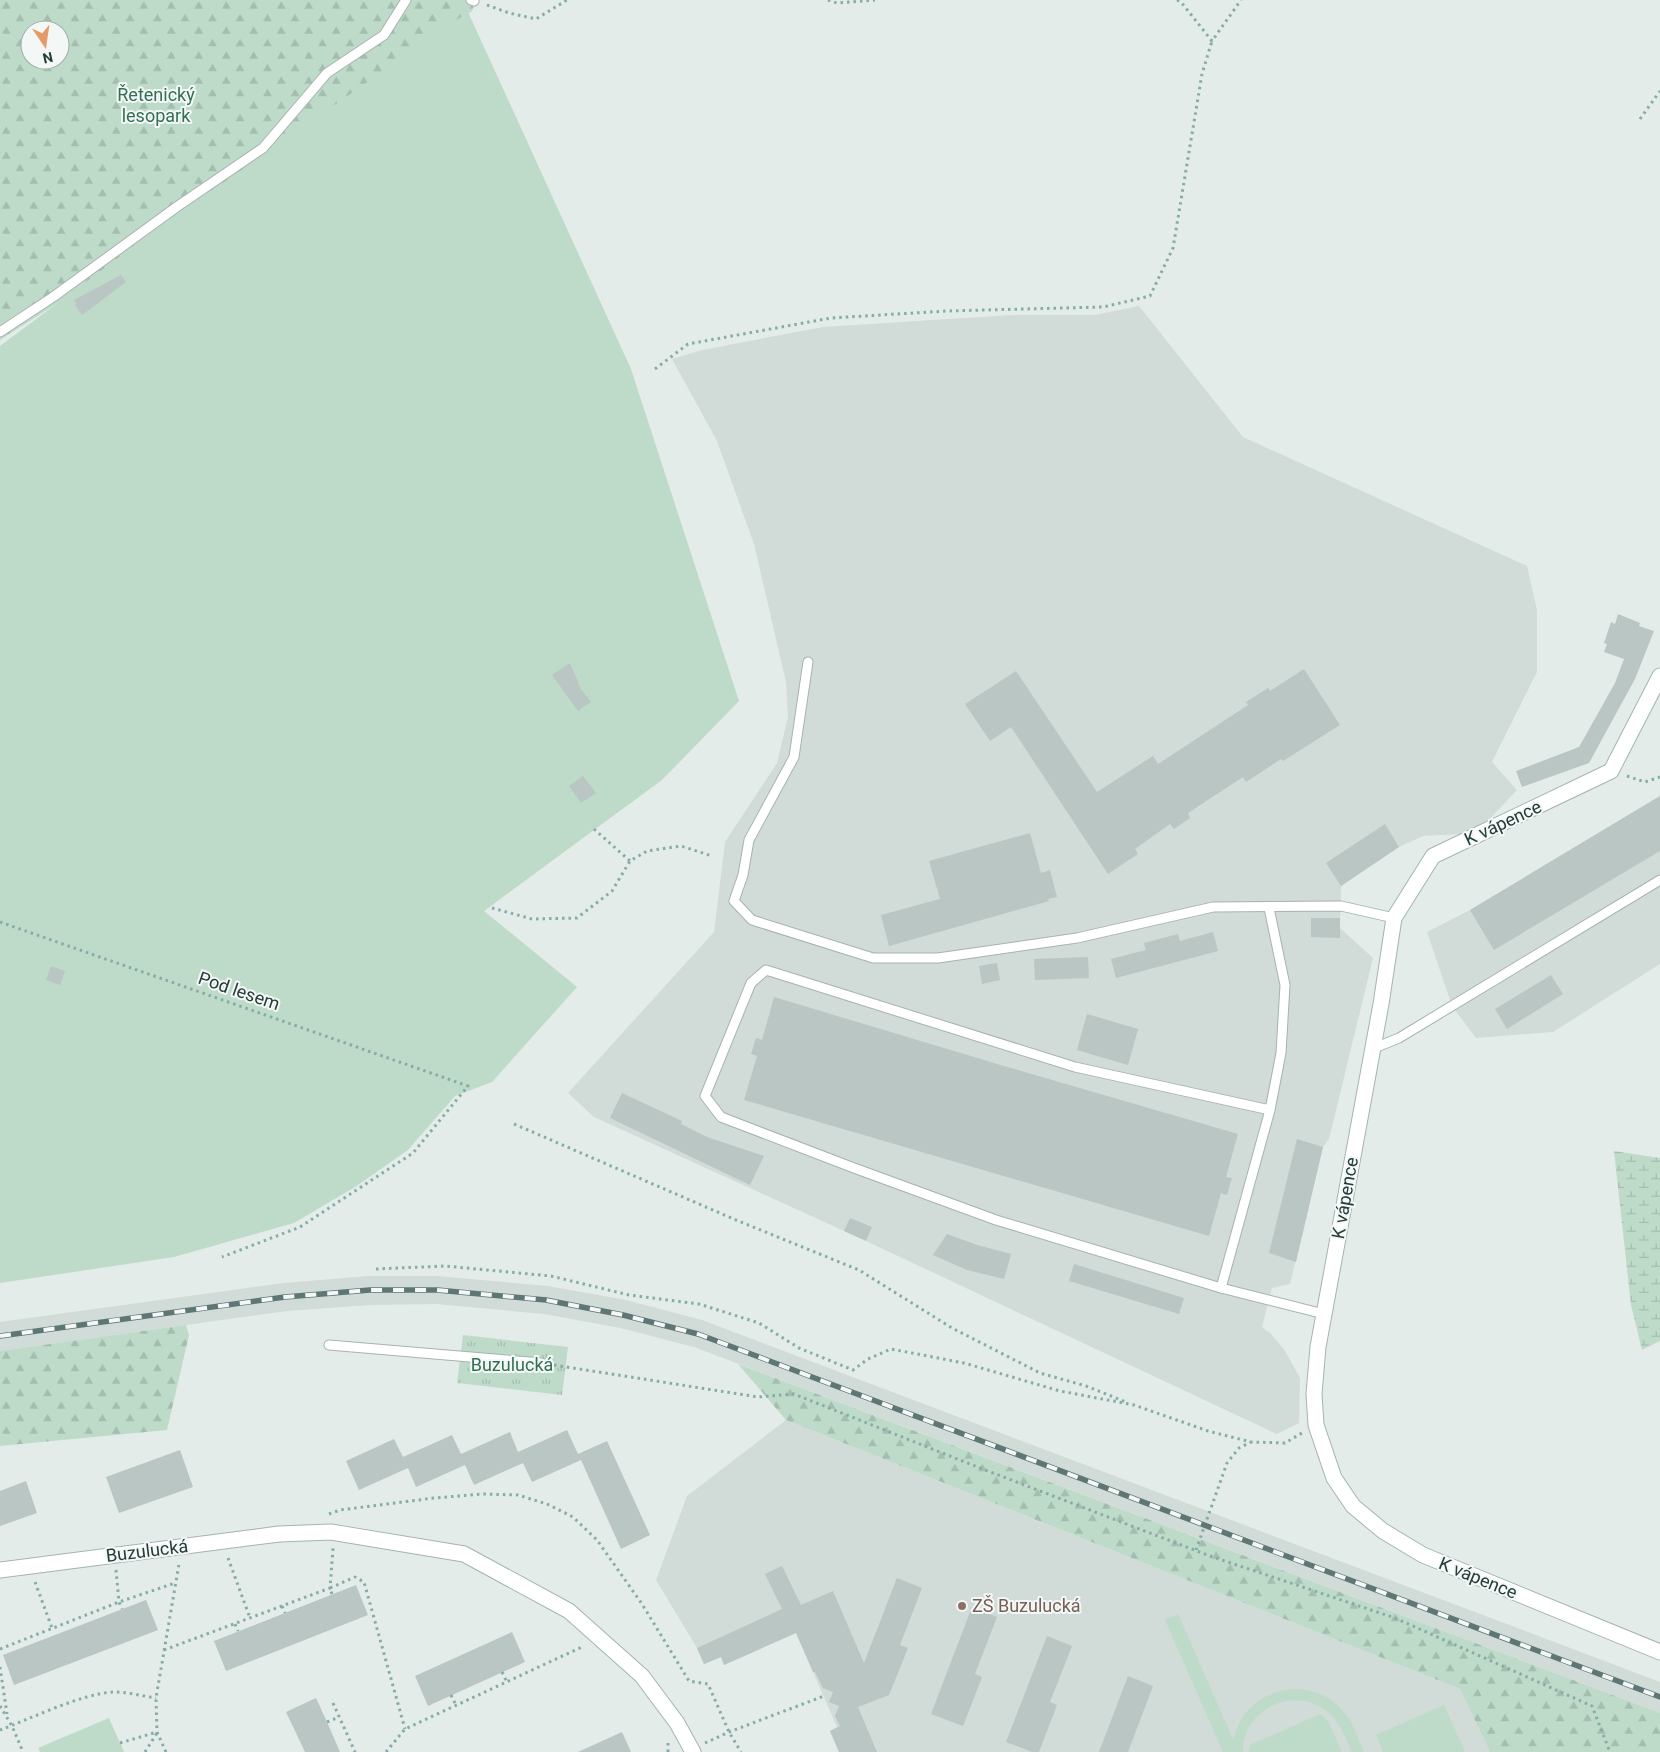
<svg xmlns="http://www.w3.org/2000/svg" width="1660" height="1752" viewBox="0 0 1660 1752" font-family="Roboto,sans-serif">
	<defs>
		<pattern id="grass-tufts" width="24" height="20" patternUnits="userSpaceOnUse" patternTransform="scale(1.25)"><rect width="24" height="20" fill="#bedbca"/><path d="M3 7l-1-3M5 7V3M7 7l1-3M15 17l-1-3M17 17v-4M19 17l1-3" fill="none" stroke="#a3bdae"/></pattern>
		<pattern id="forest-firs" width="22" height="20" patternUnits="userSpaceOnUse" patternTransform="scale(1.25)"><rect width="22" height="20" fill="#bedbca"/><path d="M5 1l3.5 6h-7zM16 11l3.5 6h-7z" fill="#a3bdae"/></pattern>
		<pattern id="wetland-marsh" width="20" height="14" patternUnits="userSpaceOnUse" patternTransform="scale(1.25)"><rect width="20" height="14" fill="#bedbca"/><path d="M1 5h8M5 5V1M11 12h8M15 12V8" fill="none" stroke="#a3bdae"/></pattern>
	</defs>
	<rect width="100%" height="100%" fill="#e3ece9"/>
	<g fill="#d1dbd8">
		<path d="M1139 306 1243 437 1527 566 1537 610V672L1492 762 1517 790 1486 823 1462 834 1423 836 1399 847 1341 886 1340 928 1373 958 1329 1139 1323 1147 1290 1284 1272 1288 1262 1327 1270 1333 1284 1349 1300 1378 1299 1423 1277 1434 866 1241 594 1117 568 1093 714 932 725 842 777 763 788 717 786 682 754 544 717 441 672 359 702 350 823 327 1012 315H1095Z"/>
		<path d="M1660 796V964L1553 1032 1476 1038 1452 1006 1427 932 1470 910Z"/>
		<path d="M369 1276H437L548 1286 626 1300 702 1320 1660 1682V1713L694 1347 620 1328 544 1314 436 1304 371 1305 287 1311 0 1351V1322L284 1283Z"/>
		<path d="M786 1420 1460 1689 1490 1752H839L830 1731 837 1727 796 1633 724 1665 721 1657 704 1664 697 1648 656 1580 687 1496Z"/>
	</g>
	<path fill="url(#grass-tufts)" d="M463 1335 568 1347 562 1395 457 1383Z"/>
	<g fill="url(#forest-firs)" fill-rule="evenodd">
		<path d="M0 0H476L472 11 61 301 0 340ZM30 30H60V60H30Z"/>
		<path d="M186 1325 189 1335 167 1430 0 1446V1351Z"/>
		<path d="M738 1364 1660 1713V1752H1490L1460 1689 786 1420Z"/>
	</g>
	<path fill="url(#wetland-marsh)" d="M1614 1151 1660 1158V1341L1642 1350 1631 1305Z"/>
	<g fill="#bedbca">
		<path d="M468 12 631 369 739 701 662 780 484 911 577 987 492 1082 455 1096 408 1150 355 1187 294 1223 174 1257 0 1283V346L158 228Z"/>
		<path d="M1178 1614 1233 1739C1237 1728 1241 1717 1249 1709 1274 1683 1319 1682 1343 1711 1353 1722 1358 1738 1364 1752H1352C1345 1736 1339 1720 1325 1710 1292 1685 1242 1711 1243 1752H1223L1165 1620Z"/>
		<path d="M1444 1705 1465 1752H1383L1376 1735Z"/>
		<path d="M1320 1714 1328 1721 1342 1752H1249L1250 1745Z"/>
		<path d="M109 1718 124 1752H40L38 1748Z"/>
	</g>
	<g fill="#b9c6c3">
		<path d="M121 275 126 282 82 315 75 305 76 303 74 300Z"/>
		<path d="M1618 614 1640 623 1639 626 1654 631 1635 679 1589 763 1522 787 1516 771 1579 747 1615 683 1624 659 1604 652 1607 644 1604 643 1611 622 1615 624Z"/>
		<path d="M570 663 581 689 591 702 578 711 552 675Z"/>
		<path d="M1304 669 1340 725 1283 761 1281 759 1246 782 1243 777 1188 813 1190 818 1174 829 1170 824 1135 849 1138 854 1108 874 1011 727 990 741 965 704 1016 671 1097 792 1153 756 1158 764 1248 705 1246 702 1268 688 1270 691Z"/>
		<path d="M583 776 596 793 581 803 569 786Z"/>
		<path d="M1660 796V851L1494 950 1470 910Z"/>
		<path d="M1385 824 1399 847 1341 886 1326 863Z"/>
		<path d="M1030 833 1041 873 1050 870 1057 897 1048 899 1049 901 889 946 881 915 940 899 929 861Z"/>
		<path d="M1311 918H1340V938L1311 937Z"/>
		<path d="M1213 932 1218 951 1116 978 1111 959 1146 950 1144 943 1178 934 1180 941Z"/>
		<path d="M1088 957 1089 978 1035 980 1034 959Z"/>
		<path d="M997 963 1000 980 982 984 979 966Z"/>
		<path d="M51 966 65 971 60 985 46 980Z"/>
		<path d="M1551 975 1563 994 1507 1029 1495 1009Z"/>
		<path d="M774 997 1004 1066 1238 1134 1226 1177 1232 1178 1227 1195 1221 1193 1209 1236 744 1100 757 1056 751 1054 756 1038 762 1040Z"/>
		<path d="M1087 1014 1138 1029 1128 1065 1077 1050Z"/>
		<path d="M622 1093 682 1121 681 1124 707 1137 764 1156 750 1185 610 1118Z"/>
		<path d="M1297 1139 1323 1147 1296 1262 1269 1253Z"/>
		<path d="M850 1218 872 1227 866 1241 844 1231Z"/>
		<path d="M947 1234 977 1245 1011 1254 1004 1279 967 1270 933 1255Z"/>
		<path d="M1074 1264 1184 1298 1179 1314 1069 1281Z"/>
		<path d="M567 1430 578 1454 607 1441 650 1535 621 1549 581 1460 532 1482 522 1461 523 1463 474 1485 465 1465 416 1487 408 1468 359 1490 346 1461 394 1439 403 1457 452 1435 461 1454 510 1432 518 1452Z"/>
		<path d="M180 1450 193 1487 119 1513 106 1477Z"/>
		<path d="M26 1481 37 1513 0 1526V1491Z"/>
		<path d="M782 1566 801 1605 833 1591 864 1663 897 1578 922 1588 900 1645 908 1648 889 1695 858 1707 877 1752H839L830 1731 840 1726 835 1716 839 1706 829 1702 833 1692 823 1688 815 1672H813L796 1633 724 1665 721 1657 704 1664 697 1648 782 1609 765 1574Z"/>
		<path d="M356 1585 368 1615 226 1671 214 1641Z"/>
		<path d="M146 1600 158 1630 14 1685 3 1655Z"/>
		<path d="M972 1607 997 1617 975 1674 982 1677 963 1726 931 1714Z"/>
		<path d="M512 1632 525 1662 428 1706 415 1676Z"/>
		<path d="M1047 1636 1072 1646 1050 1702 1057 1705 1039 1752H1032L1006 1742Z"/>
		<path d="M1128 1676 1153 1686 1128 1752H1099Z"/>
		<path d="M316 1698 327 1722 340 1752H305L286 1712Z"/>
		<path d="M622 1732 631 1752H578Z"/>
	</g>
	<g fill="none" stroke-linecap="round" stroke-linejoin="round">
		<g stroke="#a6b3b1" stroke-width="11">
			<g id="service">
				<path d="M471 0 474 1"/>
				<path d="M0 332 53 297 178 206 263 148 327 73 384 35 406 0"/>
				<path d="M808 662 794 757 749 840 743 875 734 901 752 920 873 958H938L1077 938 1213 907 1341 906 1394 918"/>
				<path d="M1269 908 1285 985 1281 1053 1270 1110 1221 1288 996 1220 854 1168 721 1117 705 1096 751 983 766 970 1075 1067 1270 1110"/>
				<path d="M1372 1049 1399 1038 1660 880"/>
				<path d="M1221 1288 1324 1314"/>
				<path d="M329 1345 541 1363"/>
			</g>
		</g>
		<g stroke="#a6b3b1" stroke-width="17">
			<g id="minor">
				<path d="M1660 676 1611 771 1433 856 1394 918 1381 1004 1318 1347 1314 1394 1316 1425 1334 1478 1353 1506 1383 1531 1423 1555 1660 1652"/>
				<path d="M0 1570 279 1534 331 1532 464 1554 569 1611 642 1676 677 1723 693 1752"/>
			</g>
		</g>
		<g stroke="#86aca7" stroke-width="3" stroke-dasharray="2.5 4" stroke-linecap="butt">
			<path d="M828 0 837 3 875 0"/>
			<path d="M1177 0 1181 2 1212 41 1241 0"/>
			<path d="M487 5 509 13 536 19 567 0"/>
			<path d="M1640 119 1660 91"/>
			<path d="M655 369 688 344 831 318 947 311 1103 307 1150 296 1173 248 1202 74 1212 41"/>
			<path d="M1627 776 1645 782 1660 777"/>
			<path d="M594 829 630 861"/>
			<path d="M492 908 532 919 577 918 612 891 630 861 647 851 681 846 712 856"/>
			<path d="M0 922 468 1086 413 1153 300 1227 222 1257"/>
			<path d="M514 1124 736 1220 859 1270 952 1328 1040 1373 1086 1386 1126 1402"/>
			<path d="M376 1269 445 1266 551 1276 629 1295 699 1304 759 1323 799 1348 853 1370 868 1359 891 1349 964 1363 1060 1391 1134 1405 1208 1431 1251 1442 1285 1443 1302 1433"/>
			<path d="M554 1365 758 1397 794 1394 980 1468 1210 1556 1395 1618 1592 1706 1610 1752"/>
			<path d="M329 1514 340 1510 434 1498 483 1494 518 1495 547 1504 573 1517 597 1540 642 1604 689 1681 708 1684 729 1732 741 1752"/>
			<path d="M1196 1550 1227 1463 1239 1448 1251 1442"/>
			<path d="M228 1558 250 1618"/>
			<path d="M116 1570 119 1602 122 1609"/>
			<path d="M35 1582 52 1628"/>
			<path d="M332 1594 330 1588 355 1577 364 1582 405 1729"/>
			<path d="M282 1606 285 1613"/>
			<path d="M235 1624 238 1631"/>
			<path d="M0 1649 119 1602 175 1583"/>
			<path d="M164 1650 330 1588 333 1548"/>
			<path d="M0 1667 7 1714"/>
			<path d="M502 1672 507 1682"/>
			<path d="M451 1695 456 1705"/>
			<path d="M333 1703 355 1752"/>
			<path d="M0 1706 12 1726 23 1752"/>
			<path d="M327 1722 339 1717"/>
			<path d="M0 1730C30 1719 83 1693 114 1692 128 1692 142 1696 156 1698"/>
			<path d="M120 1743 157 1732"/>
			<path d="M668 1743V1752"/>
			<path d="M705 1743 729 1732 824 1696"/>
			<path d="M145 1752 157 1733"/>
			<path d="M166 1752 157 1732 156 1698 179 1564"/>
			<path d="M386 1752 405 1729 584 1646"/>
		</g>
		<use href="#service" stroke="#fff" stroke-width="9"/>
		<use href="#minor" stroke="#fff" stroke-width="15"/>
		<g stroke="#5f7774" stroke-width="5.5">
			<path id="rail" d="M0 1336 285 1297 370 1290H437L546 1300 623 1315 698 1334 1660 1697"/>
		</g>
		<use href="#rail" stroke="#f3f8f7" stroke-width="4" stroke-dasharray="11" stroke-linecap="butt"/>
	</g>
	<circle fill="#8d6e63" stroke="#f3f8f7" stroke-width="2" cx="962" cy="1606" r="5"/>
	<g text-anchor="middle" stroke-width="4" stroke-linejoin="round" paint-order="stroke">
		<g font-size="18" fill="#326f53" stroke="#f3f8f7">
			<text x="156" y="101">Řetenický<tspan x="156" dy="21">lesopark</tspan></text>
			<text x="512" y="1371">Buzulucká</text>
		</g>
		<g font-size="18" fill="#243b39" stroke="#f3f8f7">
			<text transform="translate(1503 823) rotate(-25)" y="6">K vápence</text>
			<text transform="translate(239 991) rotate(19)" y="6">Pod lesem</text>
			<text transform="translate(1345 1198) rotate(-80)" y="6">K vápence</text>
			<text transform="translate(147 1551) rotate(-7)" y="6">Buzulucká</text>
			<text transform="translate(1478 1578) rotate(22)" y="6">K vápence</text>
		</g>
		<g font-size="18" fill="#785e54" stroke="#f3f8f7" text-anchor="start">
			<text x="972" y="1612">ZŠ Buzulucká</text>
		</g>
	</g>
	<g transform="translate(45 45) rotate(167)"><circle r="24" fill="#f3f8f7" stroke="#a0acab"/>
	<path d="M0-4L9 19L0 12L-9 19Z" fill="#e59b67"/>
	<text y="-8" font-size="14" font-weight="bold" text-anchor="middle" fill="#243b39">N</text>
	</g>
</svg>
